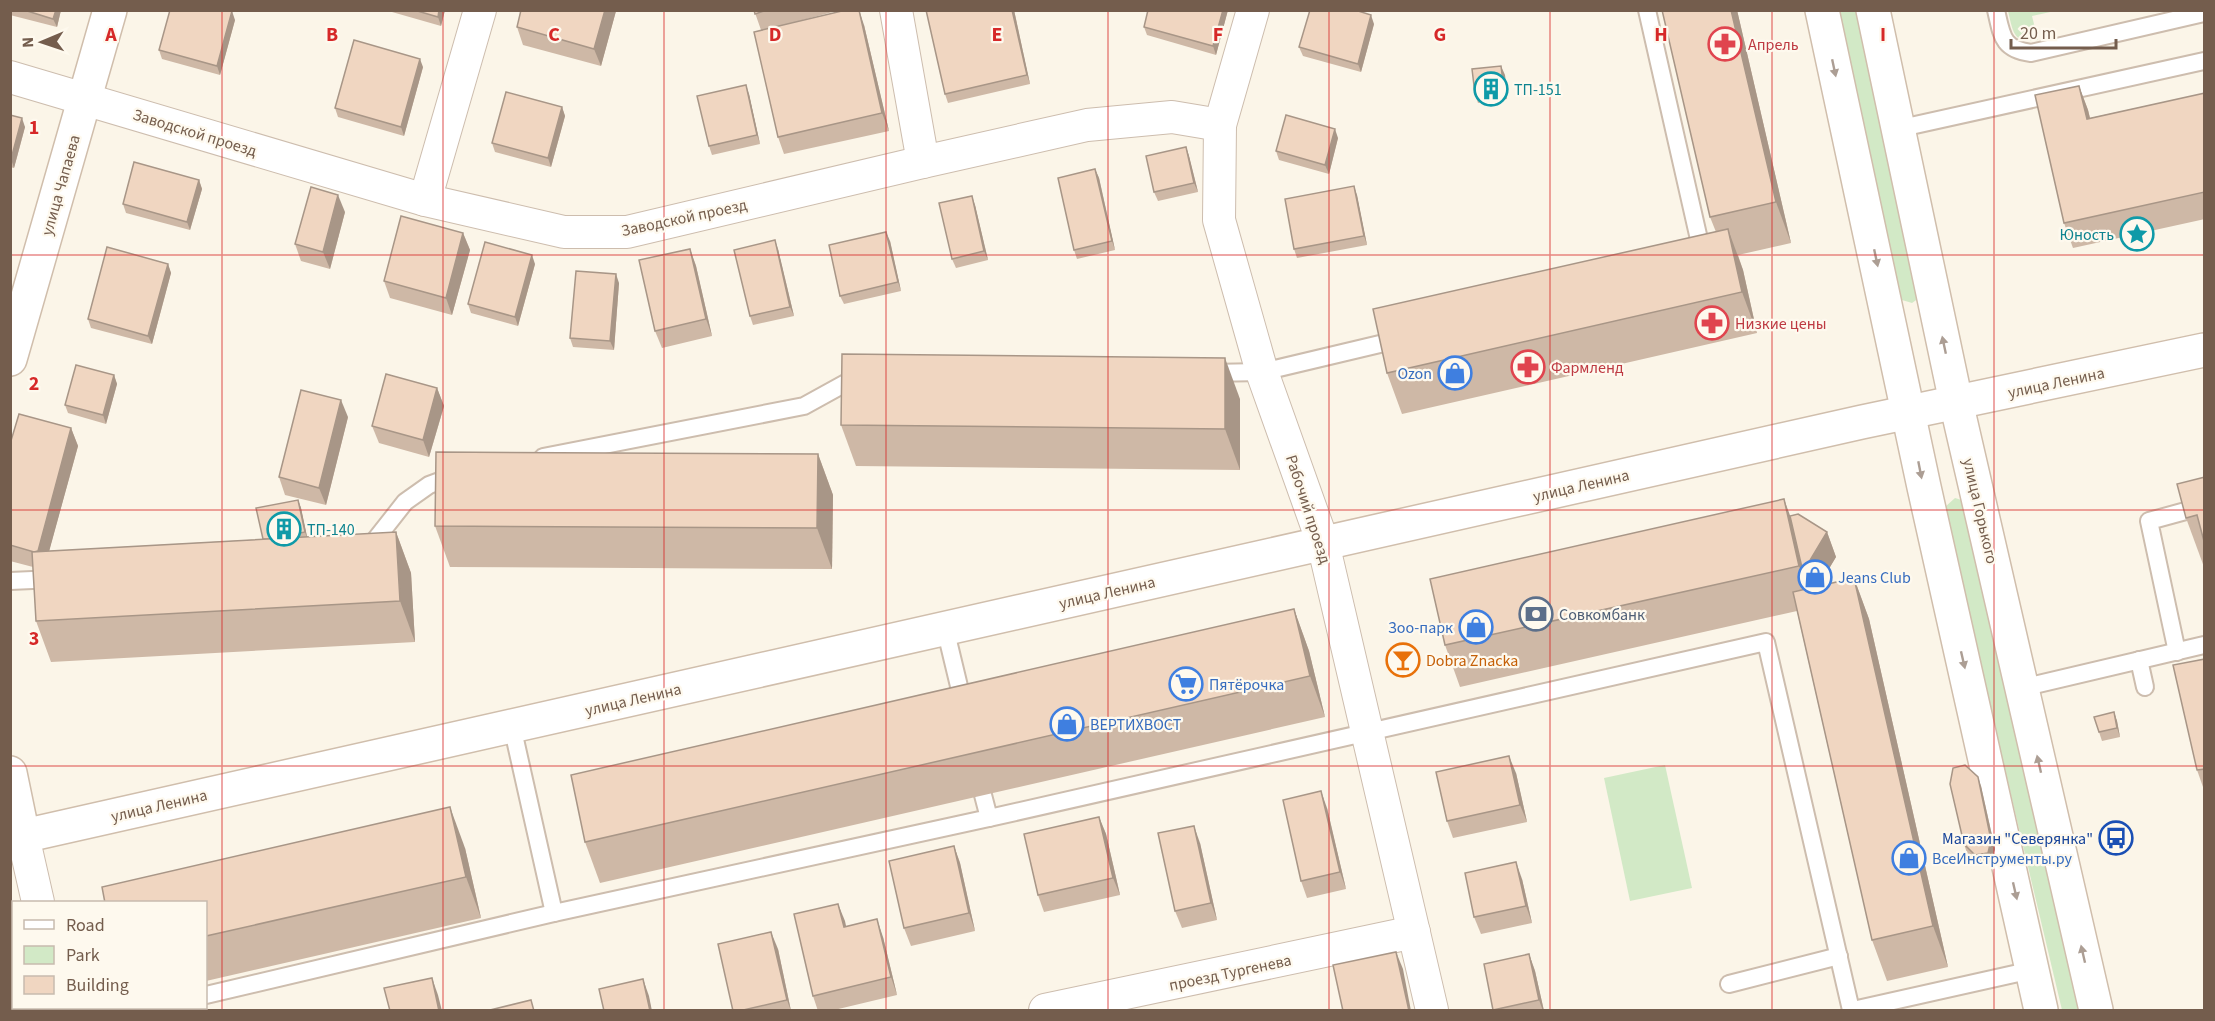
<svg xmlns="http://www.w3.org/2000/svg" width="2215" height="1021" viewBox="0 0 2215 1021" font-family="'Source Sans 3',sans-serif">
	<rect width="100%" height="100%" fill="#fbf5e8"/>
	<g fill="#d2e9c6">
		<path d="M1838 11H1862L1919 298 1912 303 1902 300 1897 291Z"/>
		<path d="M2008 11V10L2055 11 2032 16 2038 40C2013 45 2013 31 2008 11Z"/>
		<path d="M1955 498 1965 501 2084 1010H2062L1945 517V507Z"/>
		<path d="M1665 765 1692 888 1630 901 1604 778Z"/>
	</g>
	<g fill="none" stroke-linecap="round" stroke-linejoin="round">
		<g stroke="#cdbdae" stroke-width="20">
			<g id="lane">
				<path d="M1647 10 1703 257"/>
				<path d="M1996 10C2002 36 2002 49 2031 53L2204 13"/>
				<path d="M1897 129 2204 61"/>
				<path d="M1209 373 1262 372 1401 339"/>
				<path d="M543 457 804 406 853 379H862"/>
				<path d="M368 549 405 502 429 485 456 475"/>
				<path d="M10 581 55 579"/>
				<path d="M945 628 964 707"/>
				<path d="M2177 652 2149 521 2204 506"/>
				<path d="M2139 660 2145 687"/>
				<path d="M2021 688 2204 645"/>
				<path d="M512 726 554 913"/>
				<path d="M989 818 1766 642 1851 1010"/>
				<path d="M1729 984 1839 956"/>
				<path d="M206 995 554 913 989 818 983 795"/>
				<path d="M142 1010 154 1008"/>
				<path d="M1853 1010 2032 970"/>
			</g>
		</g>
		<g stroke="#cdbdae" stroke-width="34">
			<g id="street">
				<path d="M896 10 923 162"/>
				<path d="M1253 10 1220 125 1219 220 1262 372 1323 543 1432 1010"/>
				<path d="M10 77 425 200 564 232H627L923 162 1087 125 1172 117 1220 125"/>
				<path d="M425 200 480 10"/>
				<path d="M23 836 38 902"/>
				<path d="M63 1008V1010"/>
				<path d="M1045 1010 1414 932"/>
			</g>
		</g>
		<g stroke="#d0beac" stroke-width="36">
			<g id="secondary">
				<path d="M1822 10 1924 487 2041 1010"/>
				<path d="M1873 10 1956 402 2096 1010"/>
				<path d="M10 359 110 10"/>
				<path d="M10 773 23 836"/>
				<path d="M10 839 1862 422 2204 350"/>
			</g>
		</g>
		<use href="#lane" stroke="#fff" stroke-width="16"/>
		<use href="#street" stroke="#fff" stroke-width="32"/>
		<use href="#secondary" stroke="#fff" stroke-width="33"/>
	</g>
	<g fill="#ceb8a6">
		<path d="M10 10H61L57 27 10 15Z"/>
		<path d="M385 10H445L441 26Z"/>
		<path d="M754 10H840L788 24 864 25 889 131 784 154 778 137 761 30Z"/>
		<path d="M926 10H1014L1030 84 948 103 945 94Z"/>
		<path d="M1228 10 1216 55 1147 35 1144 27Z"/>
		<path d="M1662 10H1737L1791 243 1738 255 1743 270 1757 333 1402 414 1387 373 1716 232 1710 217Z"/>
		<path d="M616 11 601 66 523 45 517 27Z"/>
		<path d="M235 20 220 75 162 59 159 50Z"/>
		<path d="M1374 24 1361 72 1303 56 1299 47Z"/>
		<path d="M423 67 404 136 338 117 335 108Z"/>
		<path d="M1505 75 1507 99 1478 103 1475 94Z"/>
		<path d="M2079 86 2088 110 2090 118 2205 93V219L2073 248 2064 223Z"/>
		<path d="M749 94 760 144 712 155 709 146Z"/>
		<path d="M562 107 565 116 551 167 495 152 492 143Z"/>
		<path d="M10 115 25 127 14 168 10 167Z"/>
		<path d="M1338 138 1329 174 1279 160 1276 151Z"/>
		<path d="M1186 147 1189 156 1198 192 1158 201 1154 192Z"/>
		<path d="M1095 169 1099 178 1115 250 1077 259 1074 250Z"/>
		<path d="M199 180 202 189 190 230 126 213 123 204Z"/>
		<path d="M1357 195 1367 245 1297 258 1294 249Z"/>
		<path d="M975 205 988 260 956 268 952 259Z"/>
		<path d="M345 212 330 269 301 261 295 244Z"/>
		<path d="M463 233 470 250 452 315 390 298 384 281Z"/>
		<path d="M890 241 901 291 844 304 840 296Z"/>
		<path d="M690 249 696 266 712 336 662 348 655 331Z"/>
		<path d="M778 249 794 316 753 325 750 316Z"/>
		<path d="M168 264 171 273 152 344 91 328 88 319Z"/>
		<path d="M535 264 518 326 471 313 468 304Z"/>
		<path d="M619 283 614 350 573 347 570 338Z"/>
		<path d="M114 375 117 384 106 424 68 413 65 405Z"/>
		<path d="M437 388 444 406 429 457 379 443 372 426Z"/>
		<path d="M1240 399V470L856 466 841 425Z"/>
		<path d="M348 417 326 505 285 495 279 477Z"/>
		<path d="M71 428 78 446 49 551 263 539 298 500 301 508 307 537 396 532 411 573 415 642 51 662 36 621 33 567 10 561V444Z"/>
		<path d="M818 454 833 495 832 569 450 567 435 526Z"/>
		<path d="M2205 477V567H2204L2186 518Z"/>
		<path d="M1790 516 1827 532 1836 557 1818 587 1854 578 1869 619 1948 967 1887 981 1872 940 1797 611 1460 687 1445 645Z"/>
		<path d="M1294 609 1309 651 1325 717 600 883 585 842Z"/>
		<path d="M2205 659V787H2203L2197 770Z"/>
		<path d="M2114 712 2117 721 2120 737 2102 741 2099 732Z"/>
		<path d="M1516 773 1527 822 1453 838 1447 821Z"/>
		<path d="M1981 786 1995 849 1991 862 1978 864 1967 853 1964 844Z"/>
		<path d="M1327 808 1346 889 1307 898 1301 881Z"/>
		<path d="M1099 817 1106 834 1120 895 1044 912 1038 895Z"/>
		<path d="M1200 843 1217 920 1182 928 1175 911Z"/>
		<path d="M954 846 960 863 975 931 911 946 904 928Z"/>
		<path d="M465 848 481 918 206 981V903Z"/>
		<path d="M1522 879 1532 923 1481 934 1474 917Z"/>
		<path d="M838 904 846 927 883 937 897 995 830 1011H818L813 996Z"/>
		<path d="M778 949 791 1011H733Z"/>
		<path d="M1529 954 1535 971 1544 1011H1494Z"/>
	</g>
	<g fill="#a89687">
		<path d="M56 10H61L57 27 53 19Z"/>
		<path d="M439 10H445L441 26 438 17Z"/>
		<path d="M605 10 616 11 601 66 594 49Z"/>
		<path d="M859 10 864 25 889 131 882 113Z"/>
		<path d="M1012 10H1014L1030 84 1027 75Z"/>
		<path d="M1223 10H1228L1216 55 1213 46Z"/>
		<path d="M1731 10H1737L1791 243 1776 202Z"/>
		<path d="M232 11 235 20 220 75 217 66Z"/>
		<path d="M1371 15 1374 24 1361 72 1358 64Z"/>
		<path d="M420 59 423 67 404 136 401 127Z"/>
		<path d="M1501 66 1505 75 1507 99 1504 90Z"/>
		<path d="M746 85 749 94 760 144 757 135Z"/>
		<path d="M2079 86 2088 110 2096 144 2087 119Z"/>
		<path d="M562 107 565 116 551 167 548 158Z"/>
		<path d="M22 118 25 127 14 168 11 159Z"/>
		<path d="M1335 129 1338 138 1329 174 1325 165Z"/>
		<path d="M1186 147 1189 156 1198 192 1194 183Z"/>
		<path d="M1095 169 1099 178 1115 250 1112 241Z"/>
		<path d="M199 180 202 189 190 230 187 222Z"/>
		<path d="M1354 186 1357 195 1367 245 1364 236Z"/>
		<path d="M338 195 345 212 330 269 323 252Z"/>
		<path d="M972 196 975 205 988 260 984 251Z"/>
		<path d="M1728 229 1743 270 1757 333 1742 292Z"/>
		<path d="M886 232 890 241 901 291 898 282Z"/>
		<path d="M463 233 470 250 452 315 446 298Z"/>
		<path d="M775 240 778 249 794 316 790 307Z"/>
		<path d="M690 249 696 266 712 336 706 319Z"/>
		<path d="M532 255 535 264 518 326 515 317Z"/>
		<path d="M168 264 171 273 152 344 148 336Z"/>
		<path d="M616 274 619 283 614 350 610 341Z"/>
		<path d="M1225 358 1240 399V470L1225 429Z"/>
		<path d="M114 375 117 384 106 424 103 415Z"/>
		<path d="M437 388 444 406 429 457 423 440Z"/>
		<path d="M341 400 348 417 326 505 319 488Z"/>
		<path d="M71 428 78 446 44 570 37 553Z"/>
		<path d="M818 454 833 495 832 569 817 528Z"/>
		<path d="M1784 499 1799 540 1827 532 1836 557 1812 597 1814 607 1799 566Z"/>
		<path d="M298 500 301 508 308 541 305 532Z"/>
		<path d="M396 532 411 573 415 642 400 601Z"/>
		<path d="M1854 578 1869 619 1948 967 1933 926Z"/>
		<path d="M1294 609 1309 651 1325 717 1310 676Z"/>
		<path d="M2114 712 2117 721 2120 737 2117 728Z"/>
		<path d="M1509 756 1516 773 1527 822 1520 805Z"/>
		<path d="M1978 777 1981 786 1995 849 1991 862 1988 853Z"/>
		<path d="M1321 791 1327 808 1346 889 1340 872Z"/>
		<path d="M450 807 465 848 481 918 466 877Z"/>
		<path d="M1099 817 1106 834 1120 895 1113 878Z"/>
		<path d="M1194 826 1200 843 1217 920 1211 903Z"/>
		<path d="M954 846 960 863 975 931 969 913Z"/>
		<path d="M1516 862 1522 879 1532 923 1526 906Z"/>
		<path d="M838 904 845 921 850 945 844 927Z"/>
		<path d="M877 919 883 937 897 995 891 977Z"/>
		<path d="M771 932 778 949 791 1011 787 1000Z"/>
		<path d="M1396 952 1403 969 1411 1011H1409Z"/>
		<path d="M1529 954 1535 971 1544 1011H1543L1539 1000Z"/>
		<path d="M432 978 438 995 442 1011H439Z"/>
		<path d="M643 979 649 996 652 1011H650Z"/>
	</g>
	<g fill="#f0d6c1" stroke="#a89687" stroke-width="1.5">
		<path d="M24 10H56L53 19Z"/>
		<path d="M170 10 232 11 217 66 159 50Z"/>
		<path d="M414 10H439L438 17Z"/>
		<path d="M521 10H605L594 49 517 27Z"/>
		<path d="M754 10H767L755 14Z"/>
		<path d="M846 10H859L882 113 778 137 754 32Z"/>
		<path d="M926 10H1012L1027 75 945 94Z"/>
		<path d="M1148 10H1223L1213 46 1144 27Z"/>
		<path d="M1310 10H1355L1371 15 1358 64 1299 47Z"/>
		<path d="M1662 10H1731L1776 202 1710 217Z"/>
		<path d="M354 40 420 59 401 127 335 108Z"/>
		<path d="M1501 66 1504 90 1475 94 1472 69Z"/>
		<path d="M746 85 757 135 709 146 697 96Z"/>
		<path d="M2079 86 2087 119 2205 93V192L2064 223 2035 95Z"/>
		<path d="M506 92 562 107 548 158 492 143Z"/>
		<path d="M10 115 22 118 11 159H10Z"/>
		<path d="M1286 115 1335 129 1325 165 1276 151Z"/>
		<path d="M1186 147 1194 183 1154 192 1146 156Z"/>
		<path d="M134 162 199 180 187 222 123 204Z"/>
		<path d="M1095 169 1112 241 1074 250 1058 178Z"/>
		<path d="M1354 186 1364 236 1294 249 1285 199Z"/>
		<path d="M311 187 338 195 323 252 295 244Z"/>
		<path d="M972 196 984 251 952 259 939 203Z"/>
		<path d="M401 216 463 233 446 298 384 281Z"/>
		<path d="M1728 229 1742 292 1387 373 1373 309Z"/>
		<path d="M886 232 898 282 840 296 829 245Z"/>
		<path d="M775 240 790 307 750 316 734 250Z"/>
		<path d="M485 242 532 255 515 317 468 304Z"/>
		<path d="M107 247 168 264 148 336 88 319Z"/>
		<path d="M690 249 706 319 655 331 639 260Z"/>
		<path d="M576 271 616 274 610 341 570 338Z"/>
		<path d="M842 354 1225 358V429L841 425Z"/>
		<path d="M76 365 114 375 103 415 65 405Z"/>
		<path d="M386 374 437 388 423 440 372 426Z"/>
		<path d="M301 390 341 400 319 488 279 477Z"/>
		<path d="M19 414 71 428 38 551 34 552 10 545V444Z"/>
		<path d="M436 452 818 454 817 528 435 526Z"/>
		<path d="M2205 477V545L2197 515 2186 518 2177 484Z"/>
		<path d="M1784 499 1799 566 1445 645 1430 579Z"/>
		<path d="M298 500 305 532 272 539H263L256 508Z"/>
		<path d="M1798 514 1827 532 1803 572 1790 516Z"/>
		<path d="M396 532 400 601 36 621 32 552Z"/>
		<path d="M1854 578 1933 926 1872 940 1793 592Z"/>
		<path d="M1294 609 1310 676 585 842 571 775Z"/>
		<path d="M2205 659V769L2197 770 2173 665Z"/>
		<path d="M2114 712 2117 728 2099 732 2094 717Z"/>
		<path d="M1509 756 1520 805 1447 821 1436 772Z"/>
		<path d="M1965 765 1978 777 1991 840 1988 853 1975 855 1964 844 1950 784 1953 768Z"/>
		<path d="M1321 791 1340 872 1301 881 1283 800Z"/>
		<path d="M450 807 466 877 206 936V903H105L102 887Z"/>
		<path d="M1099 817 1113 878 1038 895 1024 834Z"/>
		<path d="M1194 826 1211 903 1175 911 1158 833Z"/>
		<path d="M954 846 969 913 904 928 889 861Z"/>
		<path d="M1516 862 1526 906 1474 917 1465 873Z"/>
		<path d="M838 904 844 927 877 919 891 977 813 996 794 914Z"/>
		<path d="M771 932 787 1000 739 1011H733L718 944Z"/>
		<path d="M1396 952 1409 1011H1343L1333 965Z"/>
		<path d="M1529 954 1539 1000 1493 1010 1484 964Z"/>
		<path d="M432 978 439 1011H390L384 988Z"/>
		<path d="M643 979 650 1011H604L599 989Z"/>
		<path d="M531 1000 534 1011H486Z"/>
	</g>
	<defs><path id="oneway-solid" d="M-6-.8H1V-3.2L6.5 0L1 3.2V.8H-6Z" transform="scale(1.5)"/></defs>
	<g fill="#ac9e94">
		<use href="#oneway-solid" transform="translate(1834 68) rotate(78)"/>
		<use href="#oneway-solid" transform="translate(1876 258) rotate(78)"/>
		<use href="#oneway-solid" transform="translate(1944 345) rotate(-102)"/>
		<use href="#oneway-solid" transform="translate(1920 470) rotate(79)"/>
		<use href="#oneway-solid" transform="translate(1963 660) rotate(77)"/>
		<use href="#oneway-solid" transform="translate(2039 764) rotate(-103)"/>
		<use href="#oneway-solid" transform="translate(2015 891) rotate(77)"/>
		<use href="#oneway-solid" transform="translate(2083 954) rotate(-103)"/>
	</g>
	<path fill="none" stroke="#d62828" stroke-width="1.5" stroke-opacity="0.55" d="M222 10V1010M443 10V1010M664 10V1010M886 10V1010M1108 10V1010M1329 10V1010M1550 10V1010M1772 10V1010M1994 10V1010M10 255H2204M10 510H2204M10 766H2204"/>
	<defs>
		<g id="pharmacy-ring" transform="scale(1.725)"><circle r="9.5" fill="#fef9ee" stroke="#e0444e" stroke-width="1.5"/><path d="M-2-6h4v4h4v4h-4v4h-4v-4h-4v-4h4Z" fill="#e0444e"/></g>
		<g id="building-ring" transform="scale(1.725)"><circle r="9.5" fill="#fef9ee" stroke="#0f9aa8" stroke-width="1.5"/><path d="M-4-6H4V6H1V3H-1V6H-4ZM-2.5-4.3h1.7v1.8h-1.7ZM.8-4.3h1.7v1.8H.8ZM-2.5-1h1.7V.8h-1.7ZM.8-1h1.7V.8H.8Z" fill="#0f9aa8"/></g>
		<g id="sight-ring" transform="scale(1.725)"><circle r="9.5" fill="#fef9ee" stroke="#0f9aa8" stroke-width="1.5"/><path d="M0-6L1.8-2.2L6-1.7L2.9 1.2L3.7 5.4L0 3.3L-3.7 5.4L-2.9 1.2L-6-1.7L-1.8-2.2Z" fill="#0f9aa8"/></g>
		<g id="shop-ring" transform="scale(1.725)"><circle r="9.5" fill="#fef9ee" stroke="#3f7fe0" stroke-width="1.5"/><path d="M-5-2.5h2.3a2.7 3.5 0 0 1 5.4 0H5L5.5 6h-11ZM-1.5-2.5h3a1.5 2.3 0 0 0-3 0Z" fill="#3f7fe0"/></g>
		<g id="bank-ring" transform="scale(1.725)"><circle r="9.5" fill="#fef9ee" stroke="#5c6f8a" stroke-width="1.5"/><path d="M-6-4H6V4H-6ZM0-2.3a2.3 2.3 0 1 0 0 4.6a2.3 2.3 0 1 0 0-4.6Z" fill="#5c6f8a"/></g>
		<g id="bar-ring" transform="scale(1.725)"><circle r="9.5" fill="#fef9ee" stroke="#e8710a" stroke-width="1.5"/><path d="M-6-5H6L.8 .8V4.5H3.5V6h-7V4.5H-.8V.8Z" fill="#e8710a"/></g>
		<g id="supermarket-ring" transform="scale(1.725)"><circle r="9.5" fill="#fef9ee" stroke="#3f7fe0" stroke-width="1.5"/><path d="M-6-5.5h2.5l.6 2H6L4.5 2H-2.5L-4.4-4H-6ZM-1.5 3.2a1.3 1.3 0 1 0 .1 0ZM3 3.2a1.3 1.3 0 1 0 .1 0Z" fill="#3f7fe0"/></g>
		<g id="bus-ring" transform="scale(1.725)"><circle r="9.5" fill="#fef9ee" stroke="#1a4fb4" stroke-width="1.5"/><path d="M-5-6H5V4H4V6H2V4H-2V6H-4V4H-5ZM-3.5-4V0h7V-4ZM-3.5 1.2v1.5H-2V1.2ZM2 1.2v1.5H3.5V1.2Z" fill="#1a4fb4"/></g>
	</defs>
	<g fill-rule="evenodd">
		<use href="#pharmacy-ring" x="1725" y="44"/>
		<use href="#building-ring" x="1491" y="89"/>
		<use href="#sight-ring" x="2137" y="234"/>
		<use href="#pharmacy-ring" x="1712" y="323"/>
		<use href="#pharmacy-ring" x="1528" y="367"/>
		<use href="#shop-ring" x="1455" y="373"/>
		<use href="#building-ring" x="284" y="529"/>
		<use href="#shop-ring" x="1815" y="577"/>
		<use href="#bank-ring" x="1536" y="614"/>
		<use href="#shop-ring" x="1476" y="627"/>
		<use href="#bar-ring" x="1403" y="660"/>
		<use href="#supermarket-ring" x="1186" y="684"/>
		<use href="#shop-ring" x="1067" y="724"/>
		<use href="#bus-ring" x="2116" y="838"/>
		<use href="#shop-ring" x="1909" y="858"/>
	</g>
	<g text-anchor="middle" stroke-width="4.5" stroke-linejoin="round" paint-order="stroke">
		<g font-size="16" fill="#be3a42" stroke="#fef9ee" text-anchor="start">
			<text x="1748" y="50">Апрель</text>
			<text x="1735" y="329">Низкие цены</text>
			<text x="1551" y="373">Фармленд</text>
		</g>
		<g font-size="16" fill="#0d838f" stroke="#fef9ee" text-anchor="start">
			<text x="1514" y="95">ТП-151</text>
			<text x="2114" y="240" text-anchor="end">Юность</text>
			<text x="307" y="535">ТП-140</text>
		</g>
		<g font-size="16" fill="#745d4d" stroke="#fef9ee">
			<text transform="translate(195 132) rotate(17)" y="6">Заводской проезд</text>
			<text transform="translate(60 185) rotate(-74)" y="6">улица Чапаева</text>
			<text transform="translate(684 217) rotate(-12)" y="6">Заводской проезд</text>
			<text transform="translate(2056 382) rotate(-12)" y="6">улица Ленина</text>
			<text transform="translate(1581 485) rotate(-13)" y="6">улица Ленина</text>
			<text transform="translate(1309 509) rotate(72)" y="6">Рабочий проезд</text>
			<text transform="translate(1981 511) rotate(77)" y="6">улица Горького</text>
			<text transform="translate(1107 592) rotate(-13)" y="6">улица Ленина</text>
			<text transform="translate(633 699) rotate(-13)" y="6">улица Ленина</text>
			<text transform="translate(159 805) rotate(-13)" y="6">улица Ленина</text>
			<text transform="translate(1230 972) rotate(-12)" y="6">проезд Тургенева</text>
		</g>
		<g font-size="16" fill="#366cbe" stroke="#fef9ee" text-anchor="start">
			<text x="1432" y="379" text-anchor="end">Ozon</text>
			<text x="1838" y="583">Jeans Club</text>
			<text x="1453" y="633" text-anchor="end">Зоо-парк</text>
			<text x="1209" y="690">Пятёрочка</text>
			<text x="1090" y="730">ВЕРТИХВОСТ</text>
			<text x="1932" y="864">ВсеИнструменты.ру</text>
		</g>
		<g font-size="16" fill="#4e5e75" stroke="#fef9ee" text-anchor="start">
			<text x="1559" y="620">Совкомбанк</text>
		</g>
		<g font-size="16" fill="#c56008" stroke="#fef9ee" text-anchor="start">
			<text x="1426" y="666">Dobra Znacka</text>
		</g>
		<g font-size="16" fill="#164399" stroke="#fef9ee" text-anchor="end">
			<text x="2093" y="844">Магазин "Северянка"</text>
		</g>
	</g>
	<g font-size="20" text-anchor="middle" font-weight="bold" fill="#d62828" stroke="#fef9ee" stroke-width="4.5" stroke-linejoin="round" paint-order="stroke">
		<text x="111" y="41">A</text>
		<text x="332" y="41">B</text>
		<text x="554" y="41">C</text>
		<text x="775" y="41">D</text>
		<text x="997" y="41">E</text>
		<text x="1218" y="41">F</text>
		<text x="1440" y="41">G</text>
		<text x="1661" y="41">H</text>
		<text x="1883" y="41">I</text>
		<text x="34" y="134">1</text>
		<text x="34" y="390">2</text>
		<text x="34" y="645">3</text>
	</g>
	<rect width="2215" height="1021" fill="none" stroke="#745d4d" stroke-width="24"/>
	<rect x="12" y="901" width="195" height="108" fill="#fef9ee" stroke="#c7bbae" stroke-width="1.5"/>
	<rect x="24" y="920" width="30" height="9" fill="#ffffff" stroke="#c7bbae" stroke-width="1.5"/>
	<text x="66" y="931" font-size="18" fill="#745d4d">Road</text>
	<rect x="24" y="946" width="30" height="18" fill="#d2e9c6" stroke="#c7bbae" stroke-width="1.5"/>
	<text x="66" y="961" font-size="18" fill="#745d4d">Park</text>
	<rect x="24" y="976" width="30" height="18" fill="#f0d6c1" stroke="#c7bbae" stroke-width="1.5"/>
	<text x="66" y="991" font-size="18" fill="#745d4d">Building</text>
	<g transform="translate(42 42) rotate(268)" stroke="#fef9ee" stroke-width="4.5" paint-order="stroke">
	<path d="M0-4.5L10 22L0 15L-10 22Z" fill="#745d4d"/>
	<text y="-9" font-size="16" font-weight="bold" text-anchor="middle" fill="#745d4d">N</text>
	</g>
	<path d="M2011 39v9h105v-9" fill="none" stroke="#745d4d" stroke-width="3"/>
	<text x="2020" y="39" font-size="18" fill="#745d4d" stroke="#fef9ee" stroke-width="4.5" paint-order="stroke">20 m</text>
</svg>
